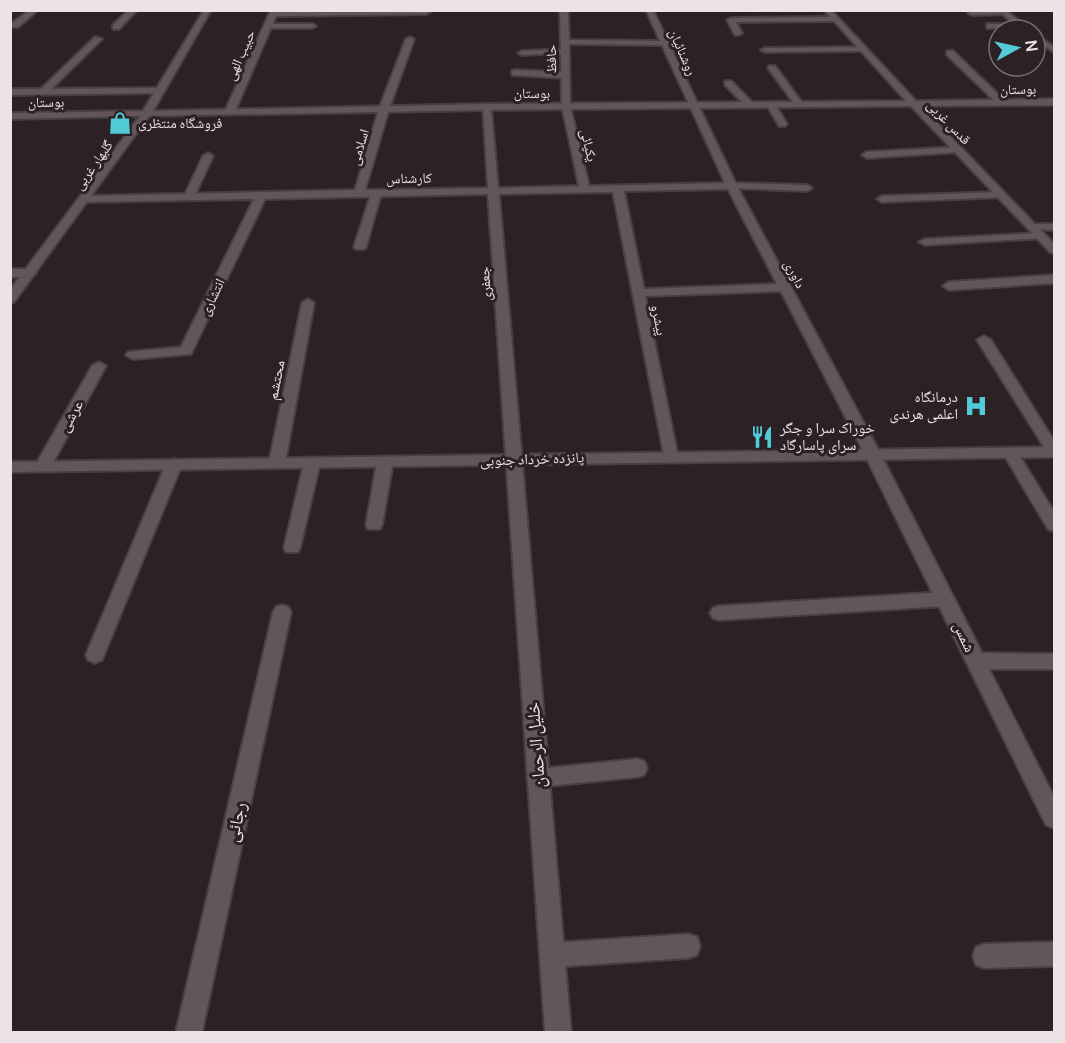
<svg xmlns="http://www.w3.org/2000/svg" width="1065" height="1043" viewBox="0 0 1065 1043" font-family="Manrope,'Noto Naskh Arabic',sans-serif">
	<rect width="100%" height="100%" fill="#2c2124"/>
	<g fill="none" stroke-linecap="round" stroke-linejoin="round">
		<g stroke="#483f41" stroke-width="4">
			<g id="service">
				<path d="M30 10H38L18 27H12V23Z"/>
				<path d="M129 10H137L119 29H113V25Z"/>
				<path d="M1006 10 1003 14 972 15 968 13 972 11Z"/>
				<path d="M834 17 837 21 736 22 742 33 738 35H735L727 20 731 18Z"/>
				<path d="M268 24H312L316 26 312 28H265V24Z"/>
				<path d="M990 24H1021L1025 26 1021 28H987V24Z"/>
				<path d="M95 37 102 39 46 94H40V90Z"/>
				<path d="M865 47 866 49 862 51 765 52 761 50 765 48Z"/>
				<path d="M568 49V53H565L522 55 518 53 522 51Z"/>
				<path d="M947 51H953L1004 100V104H998L947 55Z"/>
				<path d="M515 70 565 72 569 75 565 78 512 75V71Z"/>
				<path d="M725 81H731L753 103V107H747L725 85Z"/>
				<path d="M768 103H774L787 124 785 126H779L767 105Z"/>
				<path d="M958 147 963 150 961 152 867 158 862 155 867 152Z"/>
				<path d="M208 153 213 156 194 197 189 200 185 199 184 197 203 156Z"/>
				<path d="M732 183 807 185 812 188 807 191 728 188 727 186Z"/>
				<path d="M376 191 381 194 366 247 364 249H356L354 247 371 194Z"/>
				<path d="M1001 192 1006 195 1005 197 882 202 877 199 882 196Z"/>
				<path d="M1041 233 1047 236 1045 238 925 245 919 242 925 239Z"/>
				<path d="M1054 275V283L949 290 943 286 949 282Z"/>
				<path d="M984 336 991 340 1054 441V457L1049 455 977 340Z"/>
				<path d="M385 457 393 462 382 525 380 529H368L366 525 377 462Z"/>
				<path d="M312 458 320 463 300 548 298 552H286L284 548 304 463Z"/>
				<path d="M174 459 182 464 104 655 102 660 95 663 88 660 86 655 166 464Z"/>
				<path d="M945 592 951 594 954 599 951 604 945 606 719 620 713 618 710 613 713 608 719 606Z"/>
				<path d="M637 759 644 761 647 768 644 775 637 777 538 787 531 785 527 778 531 771 538 769Z"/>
				<path d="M688 934 697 937 700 946 697 955 688 958 552 967 543 964 540 955 543 946 552 943Z"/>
				<path d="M1054 942V966L985 968 976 965 973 956 976 947 985 944Z"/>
			</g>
		</g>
		<g stroke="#483f41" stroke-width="4">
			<g id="minor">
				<path d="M271 10H429L430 12 426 14 276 16 235 111 227 113 225 111Z"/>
				<path d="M560 10H568L569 40 660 41 646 10H653L737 186 881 455 982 653 1054 654V669H989L1054 797V828L1046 825 865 455 781 291 645 296 678 457 675 460H665L613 192 499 194 571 1032H545L488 194 265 199 191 354 133 359 126 355 128 352 181 347 254 199 86 202 81 199 86 196 355 190 379 109 406 39 410 37 414 39 389 109 365 190 488 188 483 107 487 104 491 107 498 188 579 186 562 106ZM569 44 662 45 725 183 589 186 570 106ZM728 189 777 284 644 289 624 191Z"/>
				<path d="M997 10H1005L1031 30H1022Z"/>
				<path d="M1035 34 1054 47V52L1035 40Z"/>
				<path d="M769 66H775L803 104 802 106H796L768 68Z"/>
				<path d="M164 88V92L161 93 10 95V89Z"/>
				<path d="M1032 224H1054V230L1028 229V225Z"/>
				<path d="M10 269H30L36 273 30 277H10Z"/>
				<path d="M308 299 314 303 285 463 277 468 269 463 302 303Z"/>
				<path d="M99 362 106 366 51 466 48 470H38L35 466 92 366Z"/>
				<path d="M1011 448 1016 450 1054 512V531L1048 529 1003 453Z"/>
				<path d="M282 605 288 607 291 612 202 1032H176L273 612 276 607Z"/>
			</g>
		</g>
		<g stroke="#483f41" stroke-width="4">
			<g id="tertiary">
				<path d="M204 10H211L153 111 487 104 906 101 824 10H831L916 101 1054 99V105L921 106 1054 244V253L1050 252 911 106 487 110 149 116 14 302 10 303V290L140 116 10 119V113L143 111Z"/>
				<path d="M1054 447V457L10 472V462Z"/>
			</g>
		</g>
		<use href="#service" fill="#625659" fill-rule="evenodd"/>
		<use href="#minor" fill="#625659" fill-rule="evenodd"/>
		<use href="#tertiary" fill="#625659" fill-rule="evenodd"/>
	</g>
	<defs>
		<g id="shop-bare" transform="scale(1.8)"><path d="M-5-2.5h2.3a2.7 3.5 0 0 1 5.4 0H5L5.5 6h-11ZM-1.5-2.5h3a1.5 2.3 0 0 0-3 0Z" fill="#52cbd8" stroke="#2c2124" stroke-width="2.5" paint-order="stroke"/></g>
		<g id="hospital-bare" transform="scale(1.8)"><path d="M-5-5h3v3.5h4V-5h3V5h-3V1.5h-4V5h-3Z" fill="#52cbd8" stroke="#2c2124" stroke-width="2.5" paint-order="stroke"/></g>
		<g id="restaurant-bare" transform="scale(1.8)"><path d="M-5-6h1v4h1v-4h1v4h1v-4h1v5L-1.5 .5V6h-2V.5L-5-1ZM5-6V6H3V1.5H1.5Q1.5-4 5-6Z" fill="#52cbd8" stroke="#2c2124" stroke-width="2.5" paint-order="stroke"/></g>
	</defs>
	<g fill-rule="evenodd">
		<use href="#shop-bare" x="120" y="123"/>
		<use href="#hospital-bare" x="976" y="406"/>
		<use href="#restaurant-bare" x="762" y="437"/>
	</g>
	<g text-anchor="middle" stroke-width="6" stroke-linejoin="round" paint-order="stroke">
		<g font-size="14" fill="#ebe3e5" stroke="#2c2124">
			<text transform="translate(683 52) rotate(66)" y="5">روشنائیان</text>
			<text transform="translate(240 55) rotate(-66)" y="5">حبیب الهی</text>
			<text transform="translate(551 59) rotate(-91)" y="5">حافظ</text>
			<text transform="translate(1018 89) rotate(-1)" y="5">بوستان</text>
			<text x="532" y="98">بوستان</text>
			<text transform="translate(46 102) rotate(-1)" y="5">بوستان</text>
			<text transform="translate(949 122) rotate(46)" y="5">قدس غربی</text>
			<text transform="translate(589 145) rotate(77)" y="5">یکپائی</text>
			<text transform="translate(359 147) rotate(-73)" y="5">اسلامی</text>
			<text transform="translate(93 165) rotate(-55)" y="5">گلبهار غربی</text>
			<text transform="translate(409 178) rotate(-1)" y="5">کارشناس</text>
			<text transform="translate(795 274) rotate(62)" y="5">داوری</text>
			<text transform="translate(485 284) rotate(-94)" y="5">جعفری</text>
			<text transform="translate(212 297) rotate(-64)" y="5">انتشاری</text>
			<text transform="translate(659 320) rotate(79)" y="5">پیشرو</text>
		</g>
		<g font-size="14" fill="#ebe3e5" stroke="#2c2124" text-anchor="start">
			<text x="138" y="128">فروشگاه منتظری</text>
		</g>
		<g font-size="15" fill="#ebe3e5" stroke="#2c2124">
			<text transform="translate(276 380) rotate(-79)" y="5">محتشم</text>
			<text transform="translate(71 416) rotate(-61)" y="5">عرشی</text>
			<text transform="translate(532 459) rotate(-2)" y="5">پانزده خرداد جنوبی</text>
			<text transform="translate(964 637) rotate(64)" y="5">شمس</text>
		</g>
		<g font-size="15" fill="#ebe3e5" stroke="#2c2124" text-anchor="end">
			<text x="958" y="402">درمانگاه<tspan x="958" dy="17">اعلمی هرندی</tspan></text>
			<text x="780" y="433" text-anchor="start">خوراک سرا و جگر<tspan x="780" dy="17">سرای پاسارگاد</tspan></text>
		</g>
		<g font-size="18" fill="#ebe3e5" stroke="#2c2124">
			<text transform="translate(536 745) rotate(-94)" y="6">خلیل الرحمان</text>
			<text transform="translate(236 822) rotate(-77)" y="6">رجائی</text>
		</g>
	</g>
	<rect width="1065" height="1043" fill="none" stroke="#ebe3e5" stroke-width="24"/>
	<g transform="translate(1017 48) rotate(82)"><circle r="28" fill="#2c2124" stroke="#786f71" stroke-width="1.5"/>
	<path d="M0-4.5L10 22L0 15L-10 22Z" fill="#52cbd8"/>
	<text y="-9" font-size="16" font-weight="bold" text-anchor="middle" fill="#ebe3e5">N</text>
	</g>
</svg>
